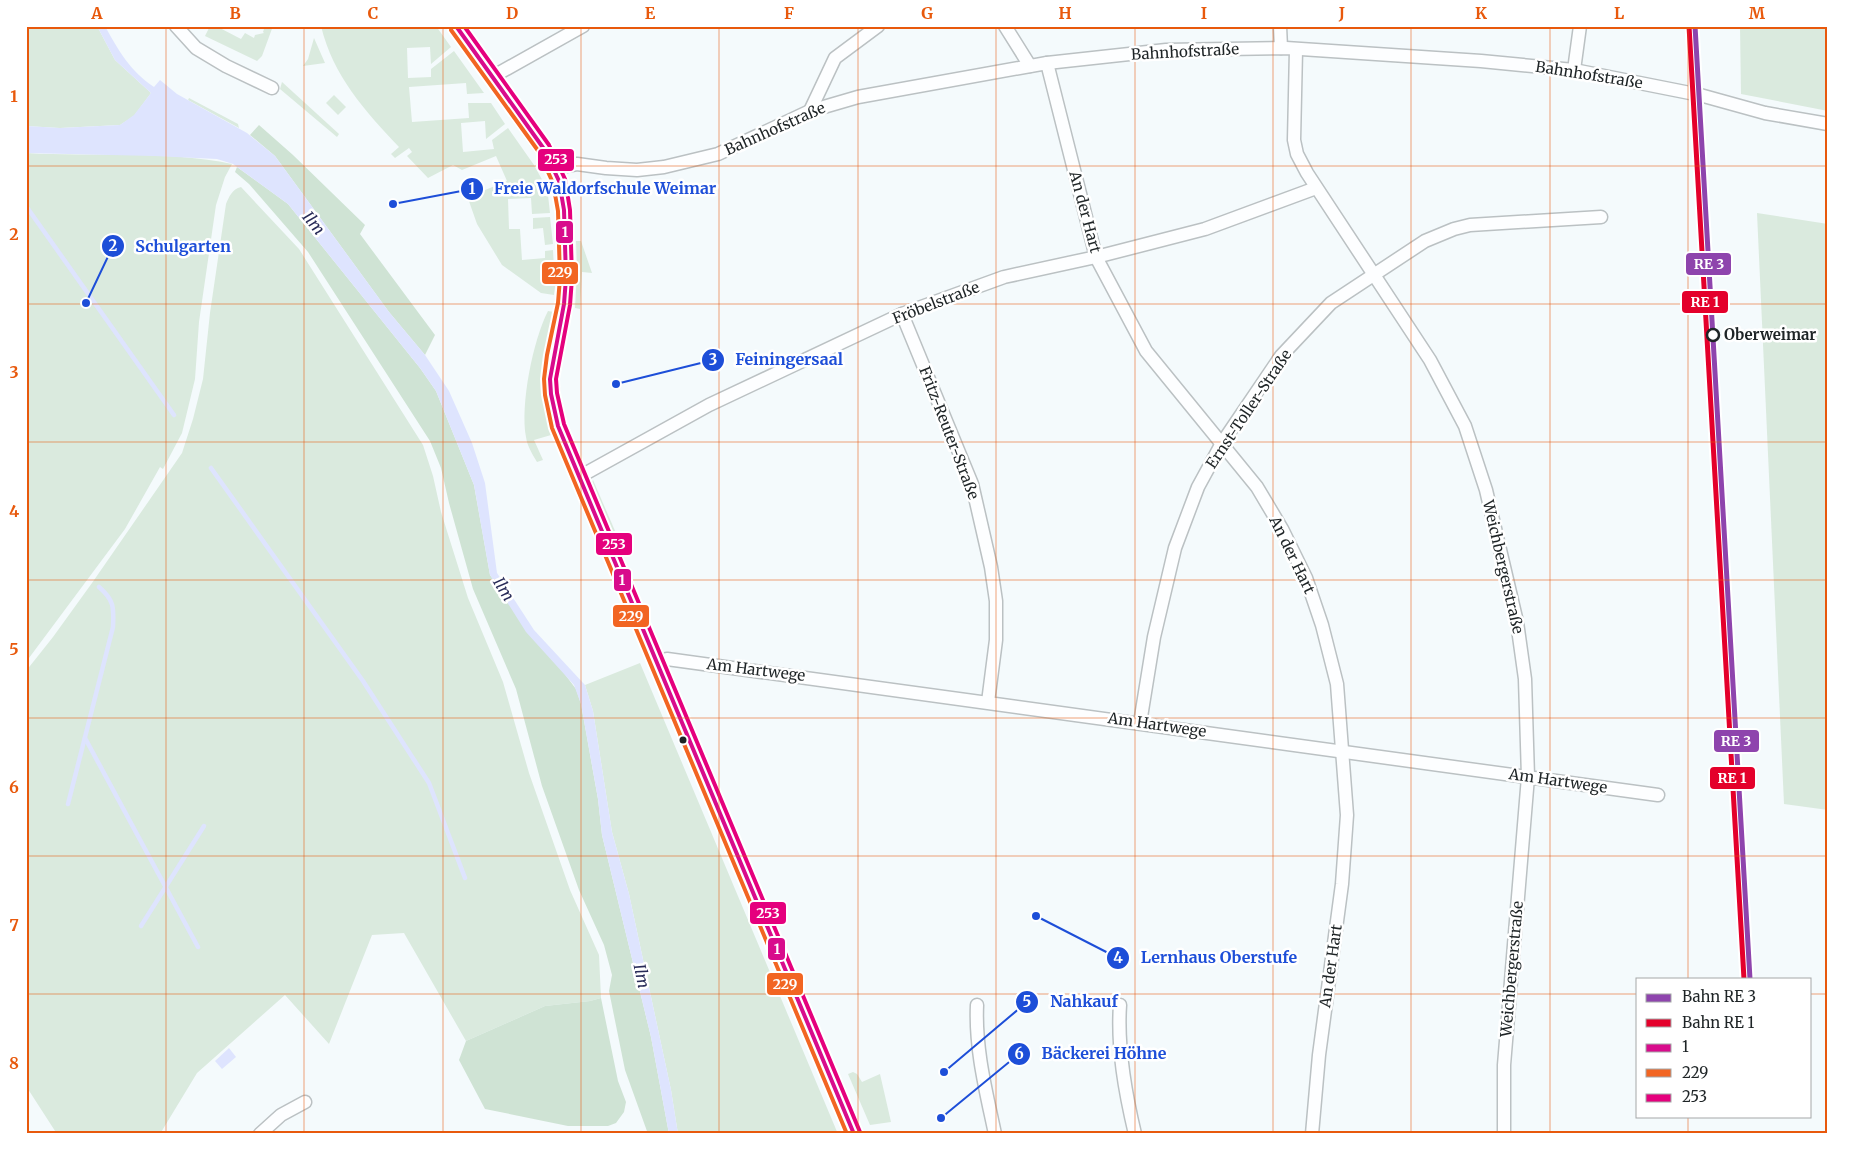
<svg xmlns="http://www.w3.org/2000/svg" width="1854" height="1160" viewBox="0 0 1854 1160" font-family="Merriweather,serif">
	<rect width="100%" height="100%" fill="#f4fafc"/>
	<g fill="#daeade">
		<path d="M26 26H97L115 60 151 93 134 116 120 125 60 128 26 126Z"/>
		<path d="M210 26H216L241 39 245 33 254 38 255 35 264 33 263 32 265 26H273L262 56 257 61 205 36Z"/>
		<path d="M321 26H436L451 47 431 64 430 47 407 48 408 78 431 77V69L454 51 484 93 467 94 466 83 409 87 412 122 469 118 468 103H491L505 124 486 139 485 121 461 123 463 152 494 149 492 140 508 128 534 165 545 185 548 195 550 213 532 214 531 198 508 199 509 229H520L522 260 545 258V251L553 250 555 287 554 295 541 293 502 265 477 224 464 187 468 185 473 195 507 181 496 156 462 170 453 165 428 178 407 156 412 152 409 148 395 158 391 154 399 147C365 111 333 76 321 26Z"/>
		<path d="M1740 26H1828V111L1741 94Z"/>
		<path d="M314 38 325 63 303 66 308 59Z"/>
		<path d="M282 82 339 134 337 137 280 89Z"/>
		<path d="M334 95 346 107 338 115 326 103Z"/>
		<path d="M189 98 238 124 239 128 188 100Z"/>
		<path d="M26 153C94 157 167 150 232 164L225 177 216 205 199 322 195 379 182 433 163 469 160 467 125 529 26 662Z"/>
		<path d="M241 187 299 249 423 445 433 476 441 512 468 598 503 682 529 773 570 890 599 955 601 998 590 1001 545 1006 466 1041 404 933 372 935 329 1044 285 995 197 1073 160 1134H57L26 1086V671L53 637 92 583 182 453 193 419 203 379 210 313 226 204C229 197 232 189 241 187Z"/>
		<path d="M1757 213 1828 224V810L1784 804Z"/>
		<path d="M550 217 553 244 545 245 543 228 533 229V218Z"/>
		<path d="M576 241H581L592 273 582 272 580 309 575 308 577 272Z"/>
		<path d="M548 311 554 312 543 373 546 410 551 435 534 440 543 460 537 462C533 455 527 446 526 437 520 405 533 340 548 311Z"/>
		<path d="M593 480 622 547 617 549 590 486Z"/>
		<path d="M640 663 838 1134H678L671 1090 629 894 612 832 593 711 585 685Z"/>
		<path d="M853 1072 857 1074 862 1082 880 1074 891 1122 870 1125 848 1074Z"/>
	</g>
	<g fill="#cfe3d4">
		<path d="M259 125 293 155 365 225 360 234 435 335 425 355 389 312 275 156 250 135Z"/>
		<path d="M237 167 288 204 420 368 436 391 474 485 490 575 576 689 581 704 598 799 602 835 651 1037 669 1134H648L625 1070 609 991 612 975 604 945 579 890 542 786 516 689 473 589 449 503 441 468 430 441 308 252 249 184 235 172Z"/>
		<path d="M601 998 618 1081 626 1102 624 1112 616 1123 608 1126H568L485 1109 459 1060 466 1041 545 1006 590 1001Z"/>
	</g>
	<g fill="#dee4fe">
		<path d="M97 26H105C118 50 131 72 154 87L160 80 177 94 247 133 275 156 389 312 425 355 449 391 472 443 485 483 497 573 534 630 585 685 593 711 612 832 629 894 671 1090 678 1134H669L651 1037 602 835 598 799 581 704 574 685 526 632 490 575 474 485 436 391 420 368 288 204 233 164 217 159 154 156 26 153V126L60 128 120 125 134 115 151 93 115 60Z"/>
		<path d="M229 1048 236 1057 222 1069 215 1061Z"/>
	</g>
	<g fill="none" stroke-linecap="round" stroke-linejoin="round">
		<g stroke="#dee4fe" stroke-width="4.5">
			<path d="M26 206 174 415"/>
			<path d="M211 468 363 681 429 783 465 878"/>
			<path d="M85 738 198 947"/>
			<path d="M68 804 113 627C114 607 114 600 99 587"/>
			<path d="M141 926 204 826"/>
		</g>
		<g stroke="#bbc1c3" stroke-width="15">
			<g id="minor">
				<path d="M176 26 196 48 226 66 272 88"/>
				<path d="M1005 26 1030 66"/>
				<path d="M1280 26 1281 48"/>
				<path d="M1296 50 1294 140 1297 154 1307 173 1430 360 1465 426 1486 490 1517 622 1525 679 1528 777 1504 1065V1134"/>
				<path d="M1047 63 1096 257 1146 351 1257 487 1282 529 1306 578 1322 625 1337 684 1347 815 1342 884 1319 1055 1312 1134"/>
				<path d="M1574 70 1580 26"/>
				<path d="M492 77 583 26"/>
				<path d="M810 111 835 58 878 26"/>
				<path d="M554 168 577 164 606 168 637 170 664 167 718 154 810 111 858 97 1047 63 1166 50 1286 48 1481 61 1574 70 1700 95 1765 113 1828 124"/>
				<path d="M902 314 972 484 991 567 996 601V640L988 702"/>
				<path d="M579 477 709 405 902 314 1004 277 1096 257 1205 229 1316 188"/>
				<path d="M657 662 667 659 1658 795"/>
				<path d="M1140 723 1154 637 1175 548 1198 487 1222 443 1281 356 1331 303 1425 241 1454 229 1470 225 1601 217"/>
				<path d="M977 1005C975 1049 986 1091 995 1134"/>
				<path d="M1120 1005C1117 1048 1125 1092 1135 1134"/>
				<path d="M260 1134 281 1115 305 1102"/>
			</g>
		</g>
		<g stroke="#bbc1c3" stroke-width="19">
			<path id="tertiary" d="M456 26 544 149 559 181 564 210 566 278 564 304 553 356 550 379 551 394 558 426 579 477 854 1134"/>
		</g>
		<use href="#minor" stroke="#fdfeff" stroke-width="12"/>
		<use href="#tertiary" stroke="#fdfeff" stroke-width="16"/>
		<g stroke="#fff" stroke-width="8">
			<path id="bus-1" d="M456 26 544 149 559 181 564 210 566 278 564 304 550 379 551 394 558 426 854 1134"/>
		</g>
		<g stroke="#fff" stroke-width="8">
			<path id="bus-2" d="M451 30 539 152 553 183 558 211 560 278 558 303 547 355 544 379 545 395 552 428 847 1134"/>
		</g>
		<g stroke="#fff" stroke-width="8">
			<path id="bus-3" d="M464 26 549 145 565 179 570 210 572 278 570 305 556 379 557 393 564 424 860 1132"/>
		</g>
		<use href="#bus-1" stroke="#d80c8c" stroke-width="4"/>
		<use href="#bus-2" stroke="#f26522" stroke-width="4"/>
		<use href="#bus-3" stroke="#e5007d" stroke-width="4"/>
		<g stroke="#fff" stroke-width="9">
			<path id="rail-1" d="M1695 26 1750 979"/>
		</g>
		<g stroke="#fff" stroke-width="9">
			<path id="rail-2" d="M1689 26 1744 979"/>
		</g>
		<use href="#rail-1" stroke="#8e44ad" stroke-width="5"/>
		<use href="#rail-2" stroke="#e4002b" stroke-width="5"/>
	</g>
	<path fill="none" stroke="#e8590c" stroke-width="1" stroke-opacity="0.55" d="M166 26V1134M304 26V1134M443 26V1134M581 26V1134M719 26V1134M858 26V1134M996 26V1134M1135 26V1134M1273 26V1134M1411 26V1134M1550 26V1134M1688 26V979M26 166H1828M26 304H1828M26 442H1828M26 580H1828M26 718H1828M26 856H1828M26 994H1638M1810 994H1828M1688 1116V1134"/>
	<circle fill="#fff" stroke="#1e2426" stroke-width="2.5" cx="1713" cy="335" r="6"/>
	<circle fill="#1e2426" stroke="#fff" stroke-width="2" cx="683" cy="740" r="4.5"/>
	<g text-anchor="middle" stroke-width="5" stroke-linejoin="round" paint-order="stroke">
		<g font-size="15" fill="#1e2426" stroke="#fff">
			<text transform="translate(1185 52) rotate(-3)" y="5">Bahnhofstraße</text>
			<text transform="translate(1589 75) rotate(9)" y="5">Bahnhofstraße</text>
			<text transform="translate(775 129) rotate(-24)" y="5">Bahnhofstraße</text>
			<text transform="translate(1085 212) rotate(75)" y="5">An der Hart</text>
			<text transform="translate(936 303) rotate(-21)" y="5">Fröbelstraße</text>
			<text transform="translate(1249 409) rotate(-56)" y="5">Ernst-Toller-Straße</text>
			<text transform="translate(949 433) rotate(69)" y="5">Fritz-Reuter-Straße</text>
			<text transform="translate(1292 555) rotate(64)" y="5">An der Hart</text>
			<text transform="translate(1503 567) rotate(77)" y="5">Weichbergerstraße</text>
			<text transform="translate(756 670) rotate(7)" y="5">Am Hartwege</text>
			<text transform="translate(1157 725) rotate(8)" y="5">Am Hartwege</text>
			<text transform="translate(1558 781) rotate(8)" y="5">Am Hartwege</text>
			<text transform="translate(1331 966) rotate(-82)" y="5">An der Hart</text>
			<text transform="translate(1512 969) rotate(-85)" y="5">Weichbergerstraße</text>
		</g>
		<g font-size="15" font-weight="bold" fill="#1e2426" stroke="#fff" text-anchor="start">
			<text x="1724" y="340">Oberweimar</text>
		</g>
		<g font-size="16" font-style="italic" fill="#282b58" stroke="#fff">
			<text transform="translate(314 223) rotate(51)" y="6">Ilm</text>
			<text transform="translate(504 589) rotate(58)" y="6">Ilm</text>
			<text transform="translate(642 976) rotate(78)" y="6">Ilm</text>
		</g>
	</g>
	<path fill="none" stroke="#1d4ed8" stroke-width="2" d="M393 204L472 189M86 303L113 246M616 384L713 360M1036 916L1118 958M944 1072L1027 1002M941 1118L1019 1054"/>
	<g fill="#1d4ed8" stroke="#fff" stroke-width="2">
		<circle cx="393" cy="204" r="5"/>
		<circle cx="86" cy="303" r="5"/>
		<circle cx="616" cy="384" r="5"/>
		<circle cx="1036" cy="916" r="5"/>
		<circle cx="944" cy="1072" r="5"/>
		<circle cx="941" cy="1118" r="5"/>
		<circle cx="472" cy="189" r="12"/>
		<circle cx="113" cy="246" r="12"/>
		<circle cx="713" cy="360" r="12"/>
		<circle cx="1118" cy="958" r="12"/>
		<circle cx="1027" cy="1002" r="12"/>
		<circle cx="1019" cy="1054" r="12"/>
	</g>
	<g font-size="15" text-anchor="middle" font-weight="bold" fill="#fff">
		<text x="472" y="194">1</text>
		<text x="113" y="251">2</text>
		<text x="713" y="365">3</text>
		<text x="1118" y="963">4</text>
		<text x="1027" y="1007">5</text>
		<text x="1019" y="1059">6</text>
	</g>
	<g font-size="16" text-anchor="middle" font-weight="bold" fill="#1d4ed8" stroke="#fff" stroke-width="5" stroke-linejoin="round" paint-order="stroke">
		<text x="605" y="194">Freie Waldorfschule Weimar</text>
		<text x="183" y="252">Schulgarten</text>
		<text x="789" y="365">Feiningersaal</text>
		<text x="1219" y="963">Lernhaus Oberstufe</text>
		<text x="1084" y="1007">Nahkauf</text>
		<text x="1104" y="1059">Bäckerei Höhne</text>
	</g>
	<g stroke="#fff" stroke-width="2">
		<rect x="537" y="148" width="38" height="24" rx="5" fill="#e5007d"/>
		<rect x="555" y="220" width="19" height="24" rx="5" fill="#d80c8c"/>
		<rect x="1685" y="252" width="47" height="24" rx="5" fill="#8e44ad"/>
		<rect x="541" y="261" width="38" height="24" rx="5" fill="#f26522"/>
		<rect x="1681" y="290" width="48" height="24" rx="5" fill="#e4002b"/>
		<rect x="595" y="532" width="38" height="24" rx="5" fill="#e5007d"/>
		<rect x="613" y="568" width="19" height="24" rx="5" fill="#d80c8c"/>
		<rect x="612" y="604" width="38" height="24" rx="5" fill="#f26522"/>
		<rect x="1713" y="729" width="47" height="24" rx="5" fill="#8e44ad"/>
		<rect x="1709" y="766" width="47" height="24" rx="5" fill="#e4002b"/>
		<rect x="749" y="901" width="38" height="24" rx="5" fill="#e5007d"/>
		<rect x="767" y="937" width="19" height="24" rx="5" fill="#d80c8c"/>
		<rect x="766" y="972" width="38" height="24" rx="5" fill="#f26522"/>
	</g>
	<g font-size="14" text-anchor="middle" font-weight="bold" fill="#fff">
		<text x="556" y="164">253</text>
		<text x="565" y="237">1</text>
		<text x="1709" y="269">RE 3</text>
		<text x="560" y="277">229</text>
		<text x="1705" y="307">RE 1</text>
		<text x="614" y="549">253</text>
		<text x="622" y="585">1</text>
		<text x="631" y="621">229</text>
		<text x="1736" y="746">RE 3</text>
		<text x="1732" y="783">RE 1</text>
		<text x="768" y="918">253</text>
		<text x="777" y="954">1</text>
		<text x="785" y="989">229</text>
	</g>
	<rect width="1854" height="1160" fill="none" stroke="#ffffff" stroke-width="55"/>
	<rect x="1636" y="978" width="175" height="140" fill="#ffffff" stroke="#a5a7a8"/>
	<rect x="1646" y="994" width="25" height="8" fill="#8e44ad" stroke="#a5a7a8"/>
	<text x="1682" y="1002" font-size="15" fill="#1e2426">Bahn RE 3</text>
	<rect x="1646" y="1019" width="25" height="8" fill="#e4002b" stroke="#a5a7a8"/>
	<text x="1682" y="1028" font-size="15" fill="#1e2426">Bahn RE 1</text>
	<rect x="1646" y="1044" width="25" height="8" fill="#d80c8c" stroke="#a5a7a8"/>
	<text x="1682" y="1052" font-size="15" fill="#1e2426">1</text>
	<rect x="1646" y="1069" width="25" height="8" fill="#f26522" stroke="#a5a7a8"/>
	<text x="1682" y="1078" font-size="15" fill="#1e2426">229</text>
	<rect x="1646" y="1094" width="25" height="8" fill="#e5007d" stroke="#a5a7a8"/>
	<text x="1682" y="1102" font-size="15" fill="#1e2426">253</text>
	<rect x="28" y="28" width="1798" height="1104" fill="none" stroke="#e8590c" stroke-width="2"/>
	<g font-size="16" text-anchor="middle" font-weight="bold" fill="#e8590c">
		<text x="97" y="19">A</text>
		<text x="235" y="19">B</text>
		<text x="373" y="19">C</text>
		<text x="512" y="19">D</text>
		<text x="650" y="19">E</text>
		<text x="789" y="19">F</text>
		<text x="927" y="19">G</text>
		<text x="1065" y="19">H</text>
		<text x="1204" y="19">I</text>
		<text x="1342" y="19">J</text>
		<text x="1481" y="19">K</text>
		<text x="1619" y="19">L</text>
		<text x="1757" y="19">M</text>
		<text x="14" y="102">1</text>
		<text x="14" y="240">2</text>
		<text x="14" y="378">3</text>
		<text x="14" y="517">4</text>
		<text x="14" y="655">5</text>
		<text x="14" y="793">6</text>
		<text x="14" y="931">7</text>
		<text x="14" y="1069">8</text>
	</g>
</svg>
